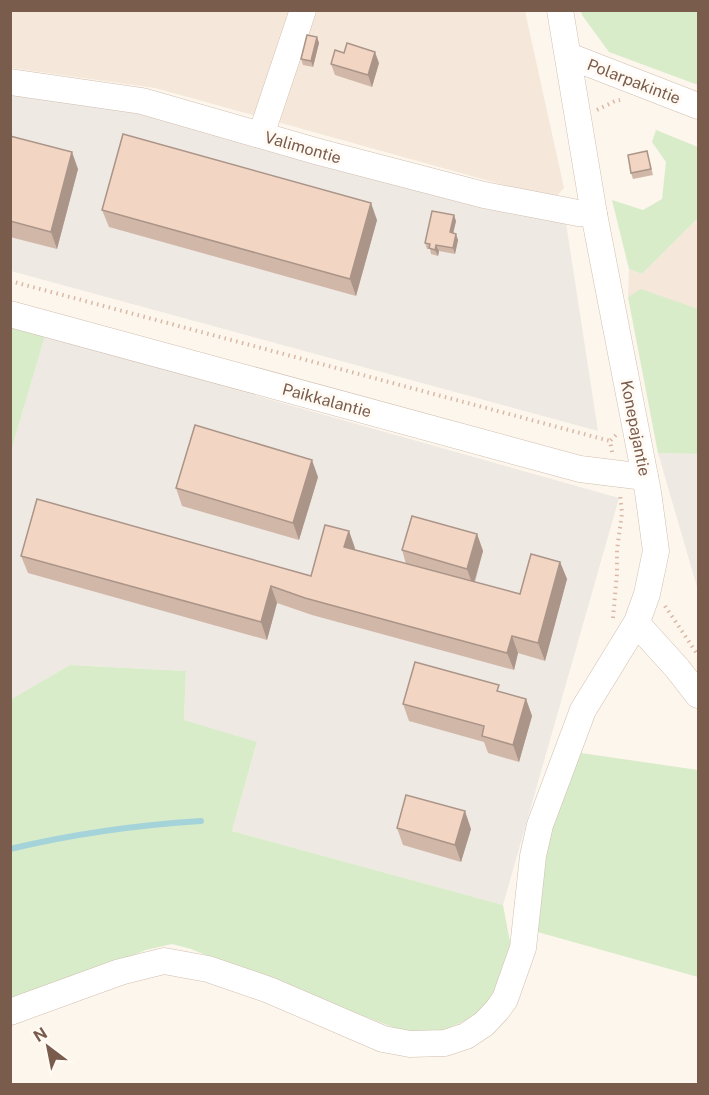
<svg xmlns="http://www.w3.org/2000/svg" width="709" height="1095" viewBox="0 0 709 1095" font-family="'Public Sans',sans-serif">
	<rect width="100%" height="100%" fill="#fdf6ec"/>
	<g fill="#f5e8da">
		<path d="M11 11H525L564 188 554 199 155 88 11 68Z"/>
		<path d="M698 218V309L641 290 628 297 629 269 642 274Z"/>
	</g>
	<g fill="#efe9e4">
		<path d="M10 92 144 113 566 223 598 431 11 271Z"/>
		<path d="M45 336 619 498 503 905 232 831 257 743 184 720 186 671 70 665 11 700V451Z"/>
		<path d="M658 453 698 454V590L697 587Z"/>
	</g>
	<g fill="#d8ecc9">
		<path d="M581 11H698V85L609 52 582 15Z"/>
		<path d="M656 130 698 147V218L642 274 629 269 612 200 643 210 662 199 666 162 652 142Z"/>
		<path d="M641 289 698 309V454L658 453 628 297Z"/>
		<path d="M11 327 45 336 11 451Z"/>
		<path d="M70 665 186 671 184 720 257 742 232 831 503 905 511 947 493 996 479 1011 467 1020 451 1027 437 1032H416L395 1028 255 975 191 949 172 944 146 950 11 1005 10 700Z"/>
		<path d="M574 752 698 770V977L534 931 545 828Z"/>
	</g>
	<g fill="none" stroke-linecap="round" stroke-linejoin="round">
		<path stroke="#a5d3da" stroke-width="6" d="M10 849C73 834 137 825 201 821"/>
		<g stroke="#d1beb0" stroke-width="27">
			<g id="minor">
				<path d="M569 56 698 106"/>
				<path d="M10 82 142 101 319 152 484 195 578 213 594 214"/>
				<path d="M261 135 303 10"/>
				<path d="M10 314 580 469 645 477"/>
				<path d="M637 622 638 625 677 668 698 695"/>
				<path d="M10 1012 120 972 164 961 208 969 269 990 383 1039 410 1044 445 1043 466 1036 484 1024 498 1009 505 999 523 948 533 856 540 825 583 710 637 622 647 594 656 551 648 492 594 214 560 10"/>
			</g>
		</g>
		<g stroke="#d9b8a5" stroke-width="4" stroke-dasharray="1.5 4.5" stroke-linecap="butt">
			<path d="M597 110 615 101 620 100"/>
			<path d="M10 281 610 441"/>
			<path d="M612 452 610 441 616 435"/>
			<path d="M665 606 698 655"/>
			<path d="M613 618 617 573V550L622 513 620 495"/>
		</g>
		<use href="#minor" stroke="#fff" stroke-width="26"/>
	</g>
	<g fill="#d1b7a8">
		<path d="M317 37 319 43 313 67 303 65 301 59Z"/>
		<path d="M379 63 372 87 335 75 331 64Z"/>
		<path d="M10 136 78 169 57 249 10 237Z"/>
		<path d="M647 151 653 175 633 179 631 173Z"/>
		<path d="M102 210 377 220 356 296 109 227Z"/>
		<path d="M456 221 453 233 458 240 455 254 439 251 438 256 431 254 430 249H427L425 243Z"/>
		<path d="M318 477 299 540 182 506 176 488Z"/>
		<path d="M349 531 355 550 406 564 402 550 477 534 483 551 475 582 520 594 560 562 567 579 545 661 518 653 514 670 312 615 277 603 267 640 28 573 21 556 311 576Z"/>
		<path d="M501 692 526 699 532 716 519 762 488 753 484 742 409 721 403 704Z"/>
		<path d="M397 828 471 829 461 862 403 845Z"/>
	</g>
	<g fill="#aa9588">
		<path d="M317 37 319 43 313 67 311 61Z"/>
		<path d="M375 52 379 63 372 87 368 75Z"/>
		<path d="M72 152 78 169 57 249 51 232Z"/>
		<path d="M371 203 377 220 356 296 350 279Z"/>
		<path d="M454 215 456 221 452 238 450 232Z"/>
		<path d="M456 234 458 240 455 254 453 248Z"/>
		<path d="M436 245 439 251 438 256 435 250Z"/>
		<path d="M312 460 318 477 299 540 293 523Z"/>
		<path d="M349 531 355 548 351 564 344 547Z"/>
		<path d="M477 534 483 551 473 586 467 569Z"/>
		<path d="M560 562 567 579 545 661 538 643Z"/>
		<path d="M271 586 277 603 267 640 261 622Z"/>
		<path d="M512 636 518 653 514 670 507 653Z"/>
		<path d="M526 699 532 716 519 762 513 745Z"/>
		<path d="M465 811 471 829 461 862 455 845Z"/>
	</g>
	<g fill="#f3d5c3" stroke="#aa9588" stroke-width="1.5">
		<path d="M307 35 317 37 311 61 301 59Z"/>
		<path d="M347 43 375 52 368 75 331 64 335 50 344 53Z"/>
		<path d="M123 134 371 203 350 279 102 210Z"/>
		<path d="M10 136 72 152 51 232 10 221Z"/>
		<path d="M647 151 651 169 631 173 628 155Z"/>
		<path d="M432 211 454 215 450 232 456 234 453 248 436 245 435 250 429 248 430 244 425 243Z"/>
		<path d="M195 425 312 460 293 523 176 488Z"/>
		<path d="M37 499 311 576 325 525 349 531 344 547 520 594 531 554 560 562 538 643 512 636 507 653 305 598 271 586 261 622 21 556Z"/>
		<path d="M412 516 477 534 467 569 402 550Z"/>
		<path d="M415 662 499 685 497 691 526 699 513 745 482 736 484 726 403 704Z"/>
		<path d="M406 795 465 811 455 845 397 828Z"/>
	</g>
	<g text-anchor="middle" stroke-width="6" stroke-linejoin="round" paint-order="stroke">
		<g font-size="16" fill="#7a5c4d" stroke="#fffaf3">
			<text transform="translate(634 81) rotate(21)" y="6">Polarpakintie</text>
			<text transform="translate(303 147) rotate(16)" y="6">Valimontie</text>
			<text transform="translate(327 400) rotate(15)" y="6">Paikkalantie</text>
			<text transform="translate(636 428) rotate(79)" y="6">Konepajantie</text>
		</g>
	</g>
	<rect width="709" height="1095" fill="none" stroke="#7a5c4d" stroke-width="24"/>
	<g transform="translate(48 1047) rotate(328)" stroke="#fffaf3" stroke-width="4.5" paint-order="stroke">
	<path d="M0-4.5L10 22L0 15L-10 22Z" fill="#7a5c4d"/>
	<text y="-9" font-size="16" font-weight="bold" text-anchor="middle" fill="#7a5c4d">N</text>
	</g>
</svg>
